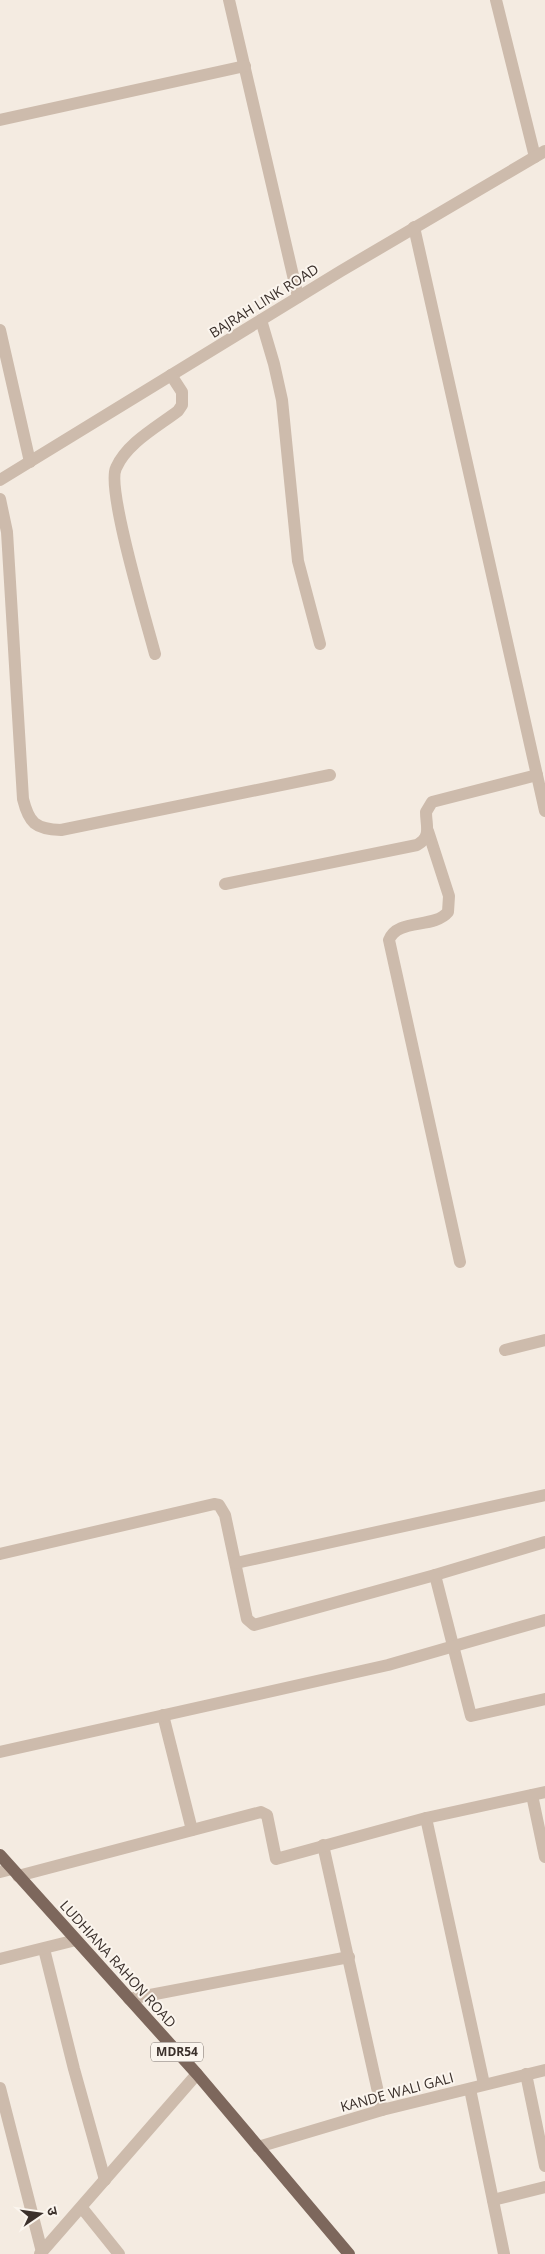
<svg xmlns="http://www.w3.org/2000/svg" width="545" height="2254" viewBox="0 0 545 2254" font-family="'Open Sans','Noto Sans Devanagari',sans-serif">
	<rect width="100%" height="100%" fill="#f4ebe1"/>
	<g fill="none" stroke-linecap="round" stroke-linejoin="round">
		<g stroke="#cdbbac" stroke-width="12">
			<path d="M229 0 298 297"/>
			<path d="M496 0 535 157"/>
			<path d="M0 120 245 66"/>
			<path d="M414 227 545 811"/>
			<path d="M261 320 274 364 282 400 298 561 320 644"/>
			<path d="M0 330 30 462"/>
			<path d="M0 480 341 271 545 151"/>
			<path d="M0 499 7 532 23 799C29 823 35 829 61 830L330 775"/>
			<path d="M155 654C147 623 106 489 116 468 127 443 157 427 178 411L182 405V392L171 375"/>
			<path d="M428 831 449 896 448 912C434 929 397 918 389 940L460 1262"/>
			<path d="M225 884 417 845C432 837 426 826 426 812L432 802 537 775"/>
			<path d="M505 1350 545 1340"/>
			<path d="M0 1554 214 1504 219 1505 225 1515 247 1619 254 1625 435 1575 545 1542"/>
			<path d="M236 1563 545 1495"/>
			<path d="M435 1575 471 1716 545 1699"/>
			<path d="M163 1715 192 1830"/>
			<path d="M0 1752 388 1665 545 1620"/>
			<path d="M532 1795 545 1857"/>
			<path d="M426 1818 484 2084"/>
			<path d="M323 1845 382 2110"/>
			<path d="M0 1872 12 1869"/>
			<path d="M18 1876 261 1812 267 1815 276 1859 426 1818 545 1792"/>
			<path d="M44 1949 74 2069 105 2180"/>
			<path d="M0 1959 76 1940"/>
			<path d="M129 1999 349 1957"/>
			<path d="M526 2074 545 2166"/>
			<path d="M0 2088 42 2252"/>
			<path d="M470 2089 504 2254"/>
			<path d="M258 2147 382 2110 545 2070"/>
			<path d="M493 2200 545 2187"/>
			<path d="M82 2208 119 2254"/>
			<path d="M40 2254 197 2074"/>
		</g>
		<path stroke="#7d675c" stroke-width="12" d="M0 1855 197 2074 349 2254"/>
	</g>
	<g text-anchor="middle" stroke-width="4" stroke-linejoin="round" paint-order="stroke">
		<rect fill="#fbf5ee" stroke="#756b66" stroke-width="1" x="151" y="2042.5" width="52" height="19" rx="4"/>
		<g font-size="12" font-weight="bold" fill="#3b302b">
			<text x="177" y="2056">MDR54</text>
		</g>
		<g font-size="14" fill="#3b302b" stroke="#fbf5ee">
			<text transform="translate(264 301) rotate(-32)" y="5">BAJRAH LINK ROAD</text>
			<text transform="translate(118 1964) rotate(48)" y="5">LUDHIANA RAHON ROAD</text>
			<text transform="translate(397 2092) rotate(-15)" y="5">KANDE WALI GALI</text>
		</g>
	</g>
	<g transform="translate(40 2214) rotate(77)" stroke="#fbf5ee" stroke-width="4" paint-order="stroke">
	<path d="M0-4L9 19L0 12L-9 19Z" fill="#3b302b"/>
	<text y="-8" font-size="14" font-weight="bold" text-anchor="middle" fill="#3b302b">उ</text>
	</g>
</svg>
